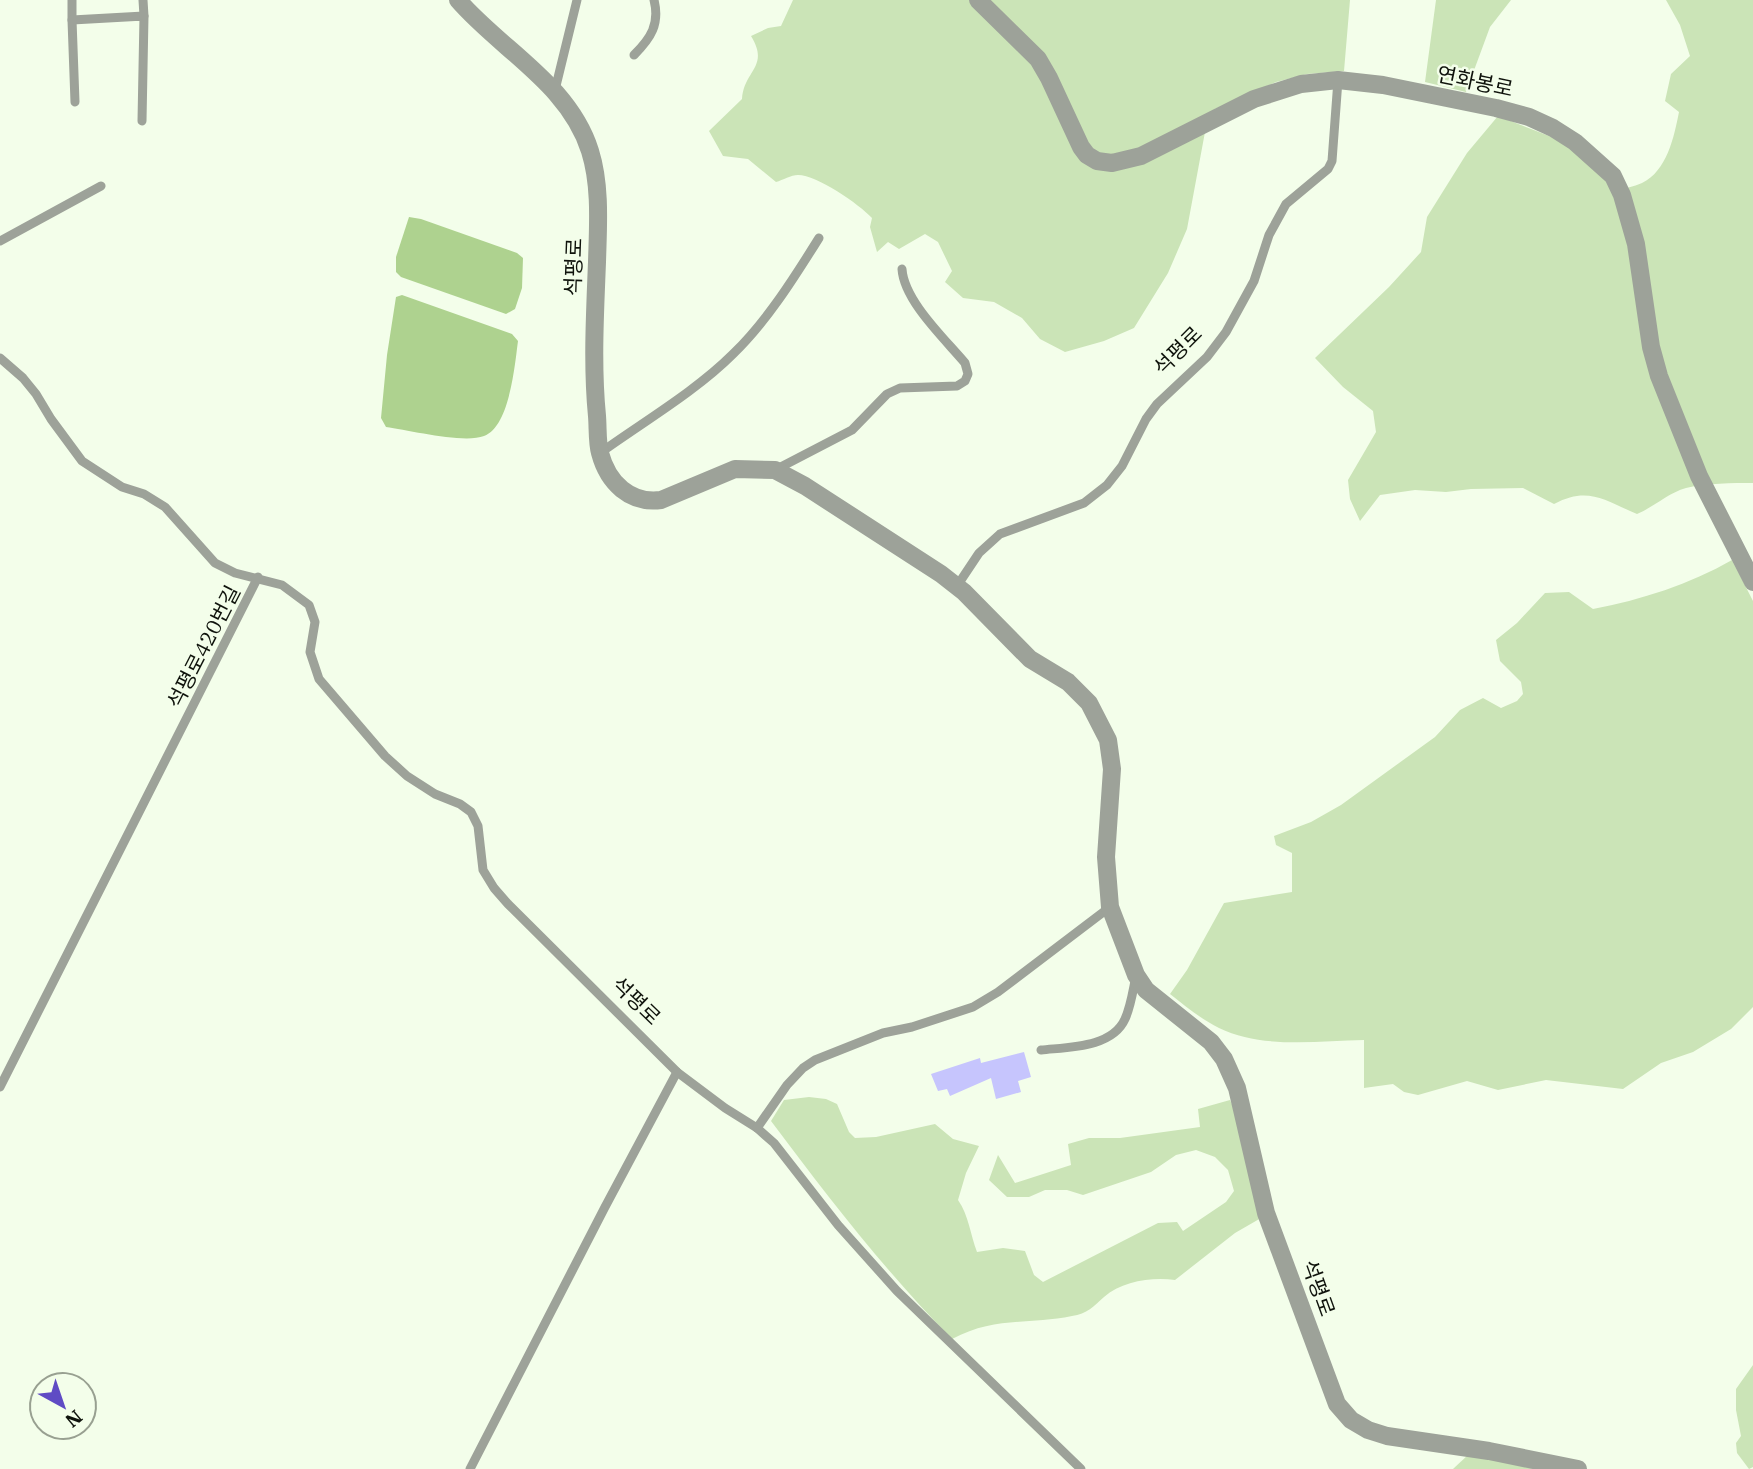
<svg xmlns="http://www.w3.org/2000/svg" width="1753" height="1469" viewBox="0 0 1753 1469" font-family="'IBM Plex Serif','Noto Sans KR',serif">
	<rect width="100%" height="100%" fill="#f3feea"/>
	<g fill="#cbe4b7">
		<path d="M793 0H1350L1344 71 1307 74 1276 82 1215 109 1205 132 1187 229 1168 273 1134 328 1104 341 1065 352 1040 339 1022 318 994 302 963 298 945 282 952 271 938 242 925 234 899 249 888 242 877 252 870 227 872 218C859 204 817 175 798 175 791 175 783 180 776 182L748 159 723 156 709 131 742 99C744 70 770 67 751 36L768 28 781 26Z"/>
		<path d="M1436 0H1511L1490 27 1466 92 1425 82Z"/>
		<path d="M1666 0H1753V483C1732 483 1707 483 1686 488 1668 493 1654 507 1637 514 1604 500 1588 486 1554 504L1523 488 1471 489 1446 492 1415 490 1380 495 1360 521 1350 499 1348 480 1376 432 1373 411 1343 387 1315 358 1389 287 1421 252 1427 217 1467 153 1498 116 1562 141 1592 160 1615 191C1623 188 1634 187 1642 183 1667 171 1674 137 1679 112L1665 101 1671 74 1690 56 1680 25Z"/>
		<path d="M1732 560 1753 601V1007L1731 1029 1693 1052 1661 1063 1623 1089 1546 1080 1498 1090 1467 1081 1418 1095 1404 1092 1393 1084 1364 1088V1040C1317 1041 1262 1049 1219 1028 1201 1019 1185 1006 1170 994L1187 970 1224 903 1292 892V853L1276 845 1274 836 1311 822 1341 805 1435 737 1460 710 1483 698 1501 708 1517 701 1523 694 1521 682 1500 661 1496 640 1517 623 1545 593 1569 592 1593 609C1641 600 1690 584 1732 560Z"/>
		<path d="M809 1097 826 1099 837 1104 849 1132 855 1138 876 1137 935 1124 953 1139 979 1146 966 1173 958 1200C969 1216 970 1234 977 1252L1003 1248 1025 1251 1034 1275 1043 1282 1158 1223 1177 1222 1183 1231 1226 1202 1234 1191 1228 1170 1215 1157 1196 1150 1176 1155 1151 1172 1083 1195 1067 1190H1045L1029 1197H1007L989 1180 998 1155 1015 1183 1071 1165 1068 1144 1089 1138H1120L1200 1127 1198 1109 1230 1100 1238 1117 1261 1218 1235 1233 1175 1280C1152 1277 1122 1281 1104 1297 1094 1306 1087 1314 1072 1316 1028 1325 995 1316 952 1339 885 1271 828 1197 771 1121L784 1100Z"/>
		<path d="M1753 1365V1467L1749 1469 1737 1453 1736 1443 1741 1436 1736 1410V1389Z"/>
		<path d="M1469 1454 1535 1469H1453Z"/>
	</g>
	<g fill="#aed28f">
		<path d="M409 217 421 219 517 253 523 258 522 288 515 309 506 314 401 277 396 272V257Z"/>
		<path d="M402 295 512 334 518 341C515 363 510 427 484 436 464 444 409 430 386 427L381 418 387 355 396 297Z"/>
	</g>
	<path fill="#c6c5fd" d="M1024 1052 1031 1077 1018 1081 1021 1092 996 1099 991 1078 950 1096 947 1089 938 1091 931 1074 980 1058 981 1063Z"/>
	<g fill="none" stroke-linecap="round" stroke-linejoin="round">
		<g stroke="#9da299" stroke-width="9">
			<path d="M72 0V20L144 16 142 121"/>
			<path d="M143 0 144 16"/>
			<path d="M72 20 75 102"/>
			<path d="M634 55C651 38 660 24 654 0"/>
			<path d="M555 90 577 0"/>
			<path d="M0 241 101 186"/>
			<path d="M0 358 23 378 36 394 51 419 82 461 122 487 144 494 165 507 215 563 235 573 282 585 309 605 315 622 310 652 319 679 385 756 407 776 435 794 460 804 471 812 478 826 483 870 494 888 508 904 677 1072 725 1108 757 1128 774 1143 838 1225 897 1291 1081 1469"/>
			<path d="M600 453C643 422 696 391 733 354 767 321 794 278 819 238"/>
			<path d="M775 470 852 430 887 394 900 388 957 386 965 381 968 374 965 363C945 339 904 301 902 269"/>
			<path d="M957 586 979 553 1000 534 1084 503 1107 485 1122 466 1146 419 1157 404 1207 357 1226 332 1254 281 1269 235 1286 204 1328 169 1332 161 1338 80"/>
			<path d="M1041 1050C1068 1047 1112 1048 1125 1019 1131 1006 1133 990 1136 976"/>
			<path d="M0 1087 258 577"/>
			<path d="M757 1128 787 1085 803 1068 815 1060 883 1033 912 1027 973 1007 998 992 1110 907"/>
			<path d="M470 1469 605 1207 677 1072"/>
		</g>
		<g stroke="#9da299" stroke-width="18">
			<path d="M458 0C501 50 569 84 590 151 601 186 598 226 597 262 595 314 592 365 597 416 598 428 597 442 600 453 608 483 630 504 661 500L735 469 775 470 805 486 941 574 964 592 1030 659 1068 682 1089 703 1108 740 1112 769 1106 857 1110 907 1136 975 1146 990 1211 1042 1224 1059 1237 1088 1266 1213 1337 1404 1351 1420 1368 1430 1387 1436 1489 1451 1578 1469"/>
			<path d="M978 0 1038 59 1049 78 1081 147 1087 155 1097 161 1112 163 1141 156 1254 99 1301 84 1338 80 1383 85 1496 108 1529 117 1553 128 1575 142 1613 176 1622 195 1636 244 1651 347 1659 376 1699 476 1753 582"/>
		</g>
	</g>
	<g text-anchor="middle" stroke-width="5" stroke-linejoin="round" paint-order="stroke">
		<g font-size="21" fill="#0f130c" stroke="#f3feea">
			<text transform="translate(1475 82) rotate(12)" y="7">연화봉로</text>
			<text transform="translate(574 267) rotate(-88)" y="7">석평로</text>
			<text transform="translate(1178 351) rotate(-45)" y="7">석평로</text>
			<text transform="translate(204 647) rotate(-63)" y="7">석평로420번길</text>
			<text transform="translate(636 1001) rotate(44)" y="7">석평로</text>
			<text transform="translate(1318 1288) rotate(70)" y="7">석평로</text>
		</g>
	</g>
	<g transform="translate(63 1406) rotate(140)"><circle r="33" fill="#f3feea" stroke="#98a091" stroke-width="2"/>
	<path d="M0-5L12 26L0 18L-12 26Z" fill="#5f4bc4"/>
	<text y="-10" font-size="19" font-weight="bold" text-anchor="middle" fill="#0f130c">N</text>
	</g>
</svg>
